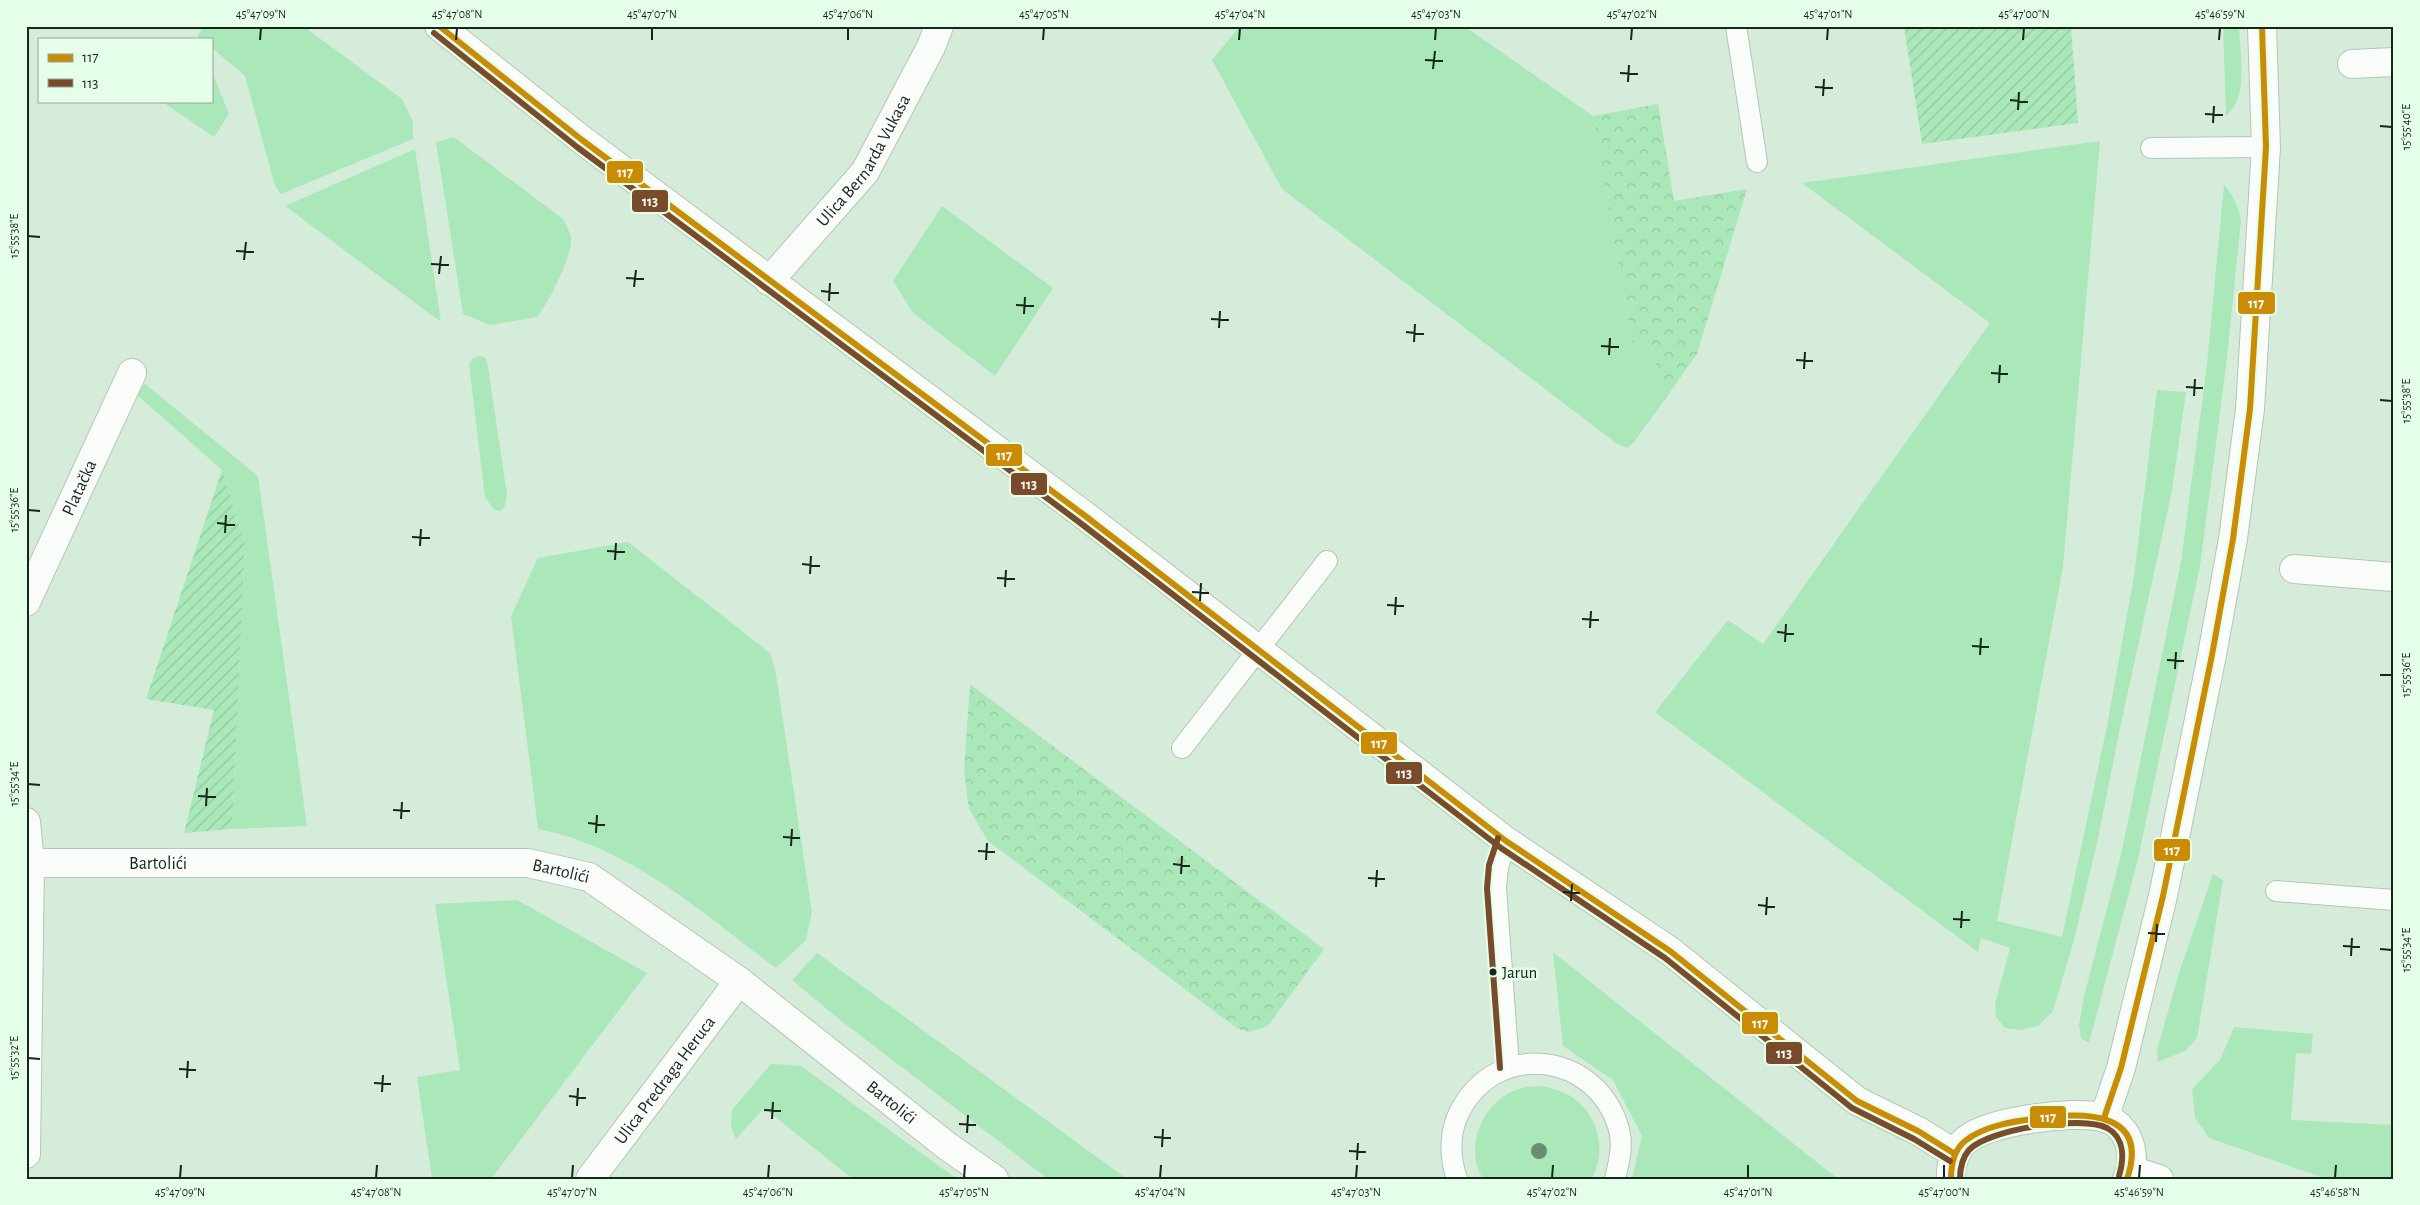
<svg xmlns="http://www.w3.org/2000/svg" width="2420" height="1205" viewBox="0 0 2420 1205" font-family="'Alegreya Sans',sans-serif">
	<defs>
		<pattern id="forest-crowns" width="20" height="18" patternUnits="userSpaceOnUse" patternTransform="scale(1.25)"><rect width="20" height="18" fill="#aae8b9"/><path d="M2 6a3 3 0 1 1 6 0M12 15a3 3 0 1 1 6 0" fill="none" stroke="#92c79e"/></pattern>
		<pattern id="garden-furrows" width="10" height="10" patternUnits="userSpaceOnUse" patternTransform="scale(1.25)"><rect width="10" height="10" fill="#aae8b9"/><path d="M-1 1l2-2M0 10L10 0M9 11l2-2" fill="none" stroke="#92c79e"/></pattern>
	</defs>
	<rect width="100%" height="100%" fill="#d5ecda"/>
	<g fill="#aae8b9">
		<path d="M204 26H303L402 99 413 122V139L281 194 275 186 245 76 211 47V39H201L197 36Z"/>
		<path d="M1240 26H1464L1593 116 1632 342 1651 345 1664 401 1634 442 1627 448 1616 443 1282 189 1212 60Z"/>
		<path d="M2223 26H2239C2240 53 2249 98 2226 116Z"/>
		<path d="M211 69 229 114 214 137 161 101H211Z"/>
		<path d="M454 137 563 219C566 225 570 232 571 238 572 257 549 302 537 317L490 325 463 314 436 142Z"/>
		<path d="M2100 141 2063 567 1997 921 2062 937 2107 726 2134 576 2157 390 2186 392 2172 491 2120 728 2097 843 2074 940 2053 1011 2038 1026 2019 1030 2005 1028 1996 1017 1995 1004 2010 948 1981 938 1978 952 1655 712 1728 620 1763 644 1990 323 1802 183Z"/>
		<path d="M415 149 441 322 285 206Z"/>
		<path d="M2224 185C2234 196 2238 206 2241 220L2226 367 2200 566 2138 859 2089 1043 2081 1038 2079 1025 2084 996 2121 855 2181 562 2207 364Z"/>
		<path d="M942 206 1053 288 995 376 913 313 893 281Z"/>
		<path d="M480 356 486 358 488 367 507 495 505 506 501 511 494 510 485 497 469 365 473 358Z"/>
		<path d="M145 384 258 476 307 826 232 829 245 545 222 470 135 393Z"/>
		<path d="M628 542 770 653 775 668 812 912 806 940 776 968C702 913 631 847 538 829L511 616 538 558Z"/>
		<path d="M2213 874 2223 880 2197 1038 2185 1051 2158 1062 2157 1050 2179 973Z"/>
		<path d="M517 900 647 973 491 1179H432L417 1077 460 1070 435 904Z"/>
		<path d="M1553 952 1838 1179H1632L1642 1136 1613 1080 1563 1046Z"/>
		<path d="M817 953 1127 1179H1048L840 1020 792 980Z"/>
		<path d="M2234 1027 2313 1034 2311 1054 2296 1053 2291 1120 2394 1125V1179H2327L2209 1138 2195 1118 2192 1089 2220 1060Z"/>
		<path d="M771 1064 801 1066 957 1179H853L764 1108 736 1139 731 1126 732 1110Z"/>
		<path d="M1542 1086C1555 1089 1567 1092 1577 1101 1599 1118 1607 1155 1591 1179H1483C1462 1145 1485 1097 1522 1088 1528 1086 1536 1087 1542 1086Z"/>
	</g>
	<g fill="url(#forest-crowns)">
		<path d="M1658 104 1674 201 1747 189 1697 354 1664 401 1651 345 1632 342 1593 116Z"/>
		<path d="M970 684 1324 949 1268 1026 1249 1032 1238 1029 988 841 969 809 964 771Z"/>
	</g>
	<g fill="url(#garden-furrows)">
		<path d="M1904 26H2071L2078 123 1922 144Z"/>
		<path d="M222 470 245 545 232 829 184 833 214 710 146 699Z"/>
	</g>
	<g fill="none" stroke-linecap="round" stroke-linejoin="round">
		<g stroke="#b4c6b7" stroke-width="22">
			<g id="service">
				<path d="M1736 26 1757 162"/>
				<path d="M2151 148 2266 147"/>
				<path d="M1182 748 1327 561"/>
				<path d="M1506 841 1498 867 1496 888 1509 1067"/>
				<path d="M2276 891 2394 900"/>
				<path d="M1457 1179C1449 1156 1449 1130 1461 1109 1499 1040 1595 1053 1618 1126 1624 1143 1619 1162 1615 1179"/>
			</g>
		</g>
		<g stroke="#b4c6b7" stroke-width="30">
			<g id="minor">
				<path d="M2352 64 2394 62"/>
				<path id="s1" d="M769 281 865 172 931 47 939 26"/>
				<path d="M2294 569 2394 577"/>
				<path id="s2" d="M26 602 132 373"/>
				<path d="M26 822 30 863 26 1154"/>
				<path id="s3" d="M30 863H528L589 877 739 981 947 1146 994 1179"/>
				<path d="M2131 1170 2159 1179"/>
				<path id="s4" d="M590 1179 739 981"/>
			</g>
		</g>
		<g stroke="#b4c6b7" stroke-width="30">
			<g id="tertiary">
				<path d="M439 26 582 140 1084 515 1506 841 1670 951 1857 1101 1918 1131 1955 1154"/>
				<path d="M2104 1118 2121 1068 2163 896 2212 655 2233 539 2250 409 2266 147 2262 26"/>
				<path d="M1951 1179C1950 1166 1955 1150 1965 1141 1987 1121 2073 1110 2102 1117 2129 1124 2138 1155 2127 1179"/>
			</g>
		</g>
		<use href="#service" stroke="#f9fcf9" stroke-width="20"/>
		<use href="#minor" stroke="#f9fcf9" stroke-width="28"/>
		<use href="#tertiary" stroke="#f9fcf9" stroke-width="28"/>
		<g stroke="#e5feea" stroke-width="10">
			<g id="bus-1">
				<path d="M439 26 582 140 1084 515 1506 841 1670 951 1857 1101 1918 1131 1955 1154"/>
				<path d="M2104 1118 2121 1068 2163 896 2212 655 2233 539 2250 409 2266 147 2262 26"/>
				<path d="M1951 1179C1951 1165 1954 1150 1965 1141 1985 1125 2016 1121 2041 1118 2086 1112 2150 1112 2127 1179"/>
			</g>
		</g>
		<g stroke="#e5feea" stroke-width="10">
			<g id="bus-2">
				<path d="M434 33 577 147 1079 522 1501 848 1665 958 1852 1108 1914 1139 1950 1161"/>
				<path d="M1498 838 1489 865 1487 888 1500 1068"/>
				<path d="M1960 1179C1960 1169 1962 1158 1969 1150 1988 1129 2082 1115 2107 1128 2125 1138 2124 1159 2119 1176"/>
			</g>
		</g>
		<use href="#bus-1" stroke="#ca8c05" stroke-width="6"/>
		<use href="#bus-2" stroke="#7a4b2a" stroke-width="6"/>
	</g>
	<circle fill="#678e73" cx="1539" cy="1151" r="8"/>
	<path fill="none" stroke="#17261a" stroke-width="2" d="M260 40 261 28M456 40 457 28M652 40V28M848 40V28M1043 40 1044 28M1239 40 1240 28M1435 40 1436 28M1631 40 1632 28M1827 40 1828 28M2023 40 2024 28M2219 40 2220 28M1425 60 1443 61M1433 69 1435 51M1620 73 1638 74M1628 82 1629 65M1815 87 1833 88M1823 96 1824 79M2010 100 2028 102M2018 110 2019 92M2205 114 2223 115M2213 123 2214 106M2380 126 2392 127M28 236 40 237M236 251 254 252M244 260 246 242M431 264 449 265M439 274 441 256M626 278 644 279M634 287 636 270M821 291 839 293M829 301 830 283M1016 305 1034 306M1024 314 1025 297M1211 319 1229 320M1219 328 1220 311M1406 332 1424 334M1414 342 1415 324M1601 346 1619 347M1609 355 1610 338M1796 360 1813 361M1804 369 1805 352M1991 373 2008 374M1999 383 2000 365M2186 387 2203 388M2194 396 2195 379M2380 400 2392 401M28 510 40 511M217 523 235 525M225 533 226 515M412 537 430 538M420 546 421 529M607 551 625 552M615 560 616 543M802 564 820 566M810 574 811 556M997 578 1015 579M1005 587 1006 570M1192 592 1209 593M1200 601 1201 583M1387 605 1404 606M1395 615 1396 597M1582 619 1599 620M1590 628 1591 611M1777 632 1794 634M1785 642 1786 624M1972 646 1989 647M1980 655 1981 638M2167 660 2184 661M2175 669 2176 652M2380 675H2392M28 784 40 785M198 796 216 797M206 806 207 788M393 810 410 811M401 819 402 802M588 823 605 825M596 833 597 815M783 837 800 838M791 846 792 829M978 851 995 852M986 860 987 843M1173 864 1190 866M1181 874 1182 856M1368 878 1385 879M1376 887 1377 870M1563 892 1580 893M1571 901 1572 884M1758 905 1775 907M1766 915 1767 897M1953 919 1970 920M1961 928 1962 911M2148 933 2165 934M2156 942 2157 924M2343 946 2360 947M2380 949 2392 950M2351 956 2352 938M28 1058 40 1059M179 1069 196 1070M187 1078 188 1061M374 1083 391 1084M382 1092 383 1075M569 1096 586 1098M577 1106 578 1088M764 1110 781 1111M772 1119 773 1102M959 1124 976 1125M967 1133 968 1115M1154 1137 1171 1138M1162 1147 1163 1129M1349 1151 1366 1152M1357 1160 1358 1143M180 1178 181 1165M376 1178 377 1165M572 1178 573 1165M768 1178 769 1165M964 1178 965 1165M1160 1178 1161 1165M1356 1178 1357 1165M1552 1178 1553 1165M1748 1178V1165M1944 1178V1165M2139 1178 2140 1165M2335 1178 2336 1165"/>
	<circle fill="#17261a" stroke="#e5feea" stroke-width="2" cx="1493" cy="972" r="4.5"/>
	<g text-anchor="middle" stroke-width="5" stroke-linejoin="round" paint-order="stroke">
		<g font-size="17" fill="#17261a" stroke="#e5feea" text-anchor="start">
			<text x="1502" y="978">Jarun</text>
		</g>
		<g font-size="18" fill="#17261a" stroke="#e5feea">
			<text dy="6" stroke="none"><textPath href="#s1" startOffset="154">Ulica Bernarda Vukasa</textPath></text>
			<text dy="6" stroke="none"><textPath href="#s2" startOffset="126">Platačka</textPath></text>
			<text dy="6" stroke="none"><textPath href="#s3" startOffset="128">Bartolići</textPath></text>
			<text dy="6" stroke="none"><textPath href="#s3" startOffset="532">Bartolići</textPath></text>
			<text dy="6" stroke="none"><textPath href="#s4" startOffset="124">Ulica Predraga Heruca</textPath></text>
			<text dy="6" stroke="none"><textPath href="#s3" startOffset="938">Bartolići</textPath></text>
		</g>
	</g>
	<g stroke="#e5feea" stroke-width="2">
		<rect x="606" y="160" width="38" height="24" rx="5" fill="#ca8c05"/>
		<rect x="631" y="189" width="38" height="24" rx="5" fill="#7a4b2a"/>
		<rect x="2237" y="291" width="39" height="24" rx="5" fill="#ca8c05"/>
		<rect x="985" y="443" width="38" height="24" rx="5" fill="#ca8c05"/>
		<rect x="1010" y="472" width="38" height="24" rx="5" fill="#7a4b2a"/>
		<rect x="1360" y="731" width="38" height="24" rx="5" fill="#ca8c05"/>
		<rect x="1385" y="761" width="38" height="24" rx="5" fill="#7a4b2a"/>
		<rect x="2153" y="838" width="38" height="24" rx="5" fill="#ca8c05"/>
		<rect x="1741" y="1011" width="38" height="24" rx="5" fill="#ca8c05"/>
		<rect x="1765" y="1041" width="38" height="24" rx="5" fill="#7a4b2a"/>
		<rect x="2029" y="1105" width="38" height="24" rx="5" fill="#ca8c05"/>
	</g>
	<g font-size="14" text-anchor="middle" font-weight="bold" fill="#fff">
		<text x="625" y="177">117</text>
		<text x="650" y="206">113</text>
		<text x="2256" y="308">117</text>
		<text x="1004" y="460">117</text>
		<text x="1029" y="489">113</text>
		<text x="1379" y="748">117</text>
		<text x="1404" y="778">113</text>
		<text x="2172" y="855">117</text>
		<text x="1760" y="1028">117</text>
		<text x="1784" y="1058">113</text>
		<text x="2048" y="1122">117</text>
	</g>
	<rect width="2420" height="1205" fill="none" stroke="#e5feea" stroke-width="55"/>
	<rect x="38" y="38" width="175" height="65" fill="#e5feea" stroke="#93a897"/>
	<rect x="48" y="54" width="25" height="8" fill="#ca8c05" stroke="#93a897"/>
	<text x="82" y="62" font-size="15" fill="#17261a">117</text>
	<rect x="48" y="79" width="25" height="8" fill="#7a4b2a" stroke="#93a897"/>
	<text x="82" y="88" font-size="15" fill="#17261a">113</text>
	<rect x="28" y="28" width="2364" height="1150" fill="none" stroke="#17261a" stroke-width="2"/>
	<g font-size="12" text-anchor="middle" fill="#17261a">
		<text x="261" y="18">45°47'09"N</text>
		<text x="457" y="18">45°47'08"N</text>
		<text x="652" y="18">45°47'07"N</text>
		<text x="848" y="18">45°47'06"N</text>
		<text x="1044" y="18">45°47'05"N</text>
		<text x="1240" y="18">45°47'04"N</text>
		<text x="1436" y="18">45°47'03"N</text>
		<text x="1632" y="18">45°47'02"N</text>
		<text x="1828" y="18">45°47'01"N</text>
		<text x="2024" y="18">45°47'00"N</text>
		<text x="2220" y="18">45°46'59"N</text>
		<text transform="translate(2406 127) rotate(-90)" y="4">15°55'40"E</text>
		<text transform="translate(14 236) rotate(-90)" y="4">15°55'38"E</text>
		<text transform="translate(2406 401) rotate(-90)" y="4">15°55'38"E</text>
		<text transform="translate(14 510) rotate(-90)" y="4">15°55'36"E</text>
		<text transform="translate(2406 675) rotate(-90)" y="4">15°55'36"E</text>
		<text transform="translate(14 784) rotate(-90)" y="4">15°55'34"E</text>
		<text transform="translate(2406 950) rotate(-90)" y="4">15°55'34"E</text>
		<text transform="translate(14 1058) rotate(-90)" y="4">15°55'32"E</text>
		<text x="180" y="1196">45°47'09"N</text>
		<text x="376" y="1196">45°47'08"N</text>
		<text x="572" y="1196">45°47'07"N</text>
		<text x="768" y="1196">45°47'06"N</text>
		<text x="964" y="1196">45°47'05"N</text>
		<text x="1160" y="1196">45°47'04"N</text>
		<text x="1356" y="1196">45°47'03"N</text>
		<text x="1552" y="1196">45°47'02"N</text>
		<text x="1748" y="1196">45°47'01"N</text>
		<text x="1944" y="1196">45°47'00"N</text>
		<text x="2139" y="1196">45°46'59"N</text>
		<text x="2335" y="1196">45°46'58"N</text>
	</g>
</svg>
